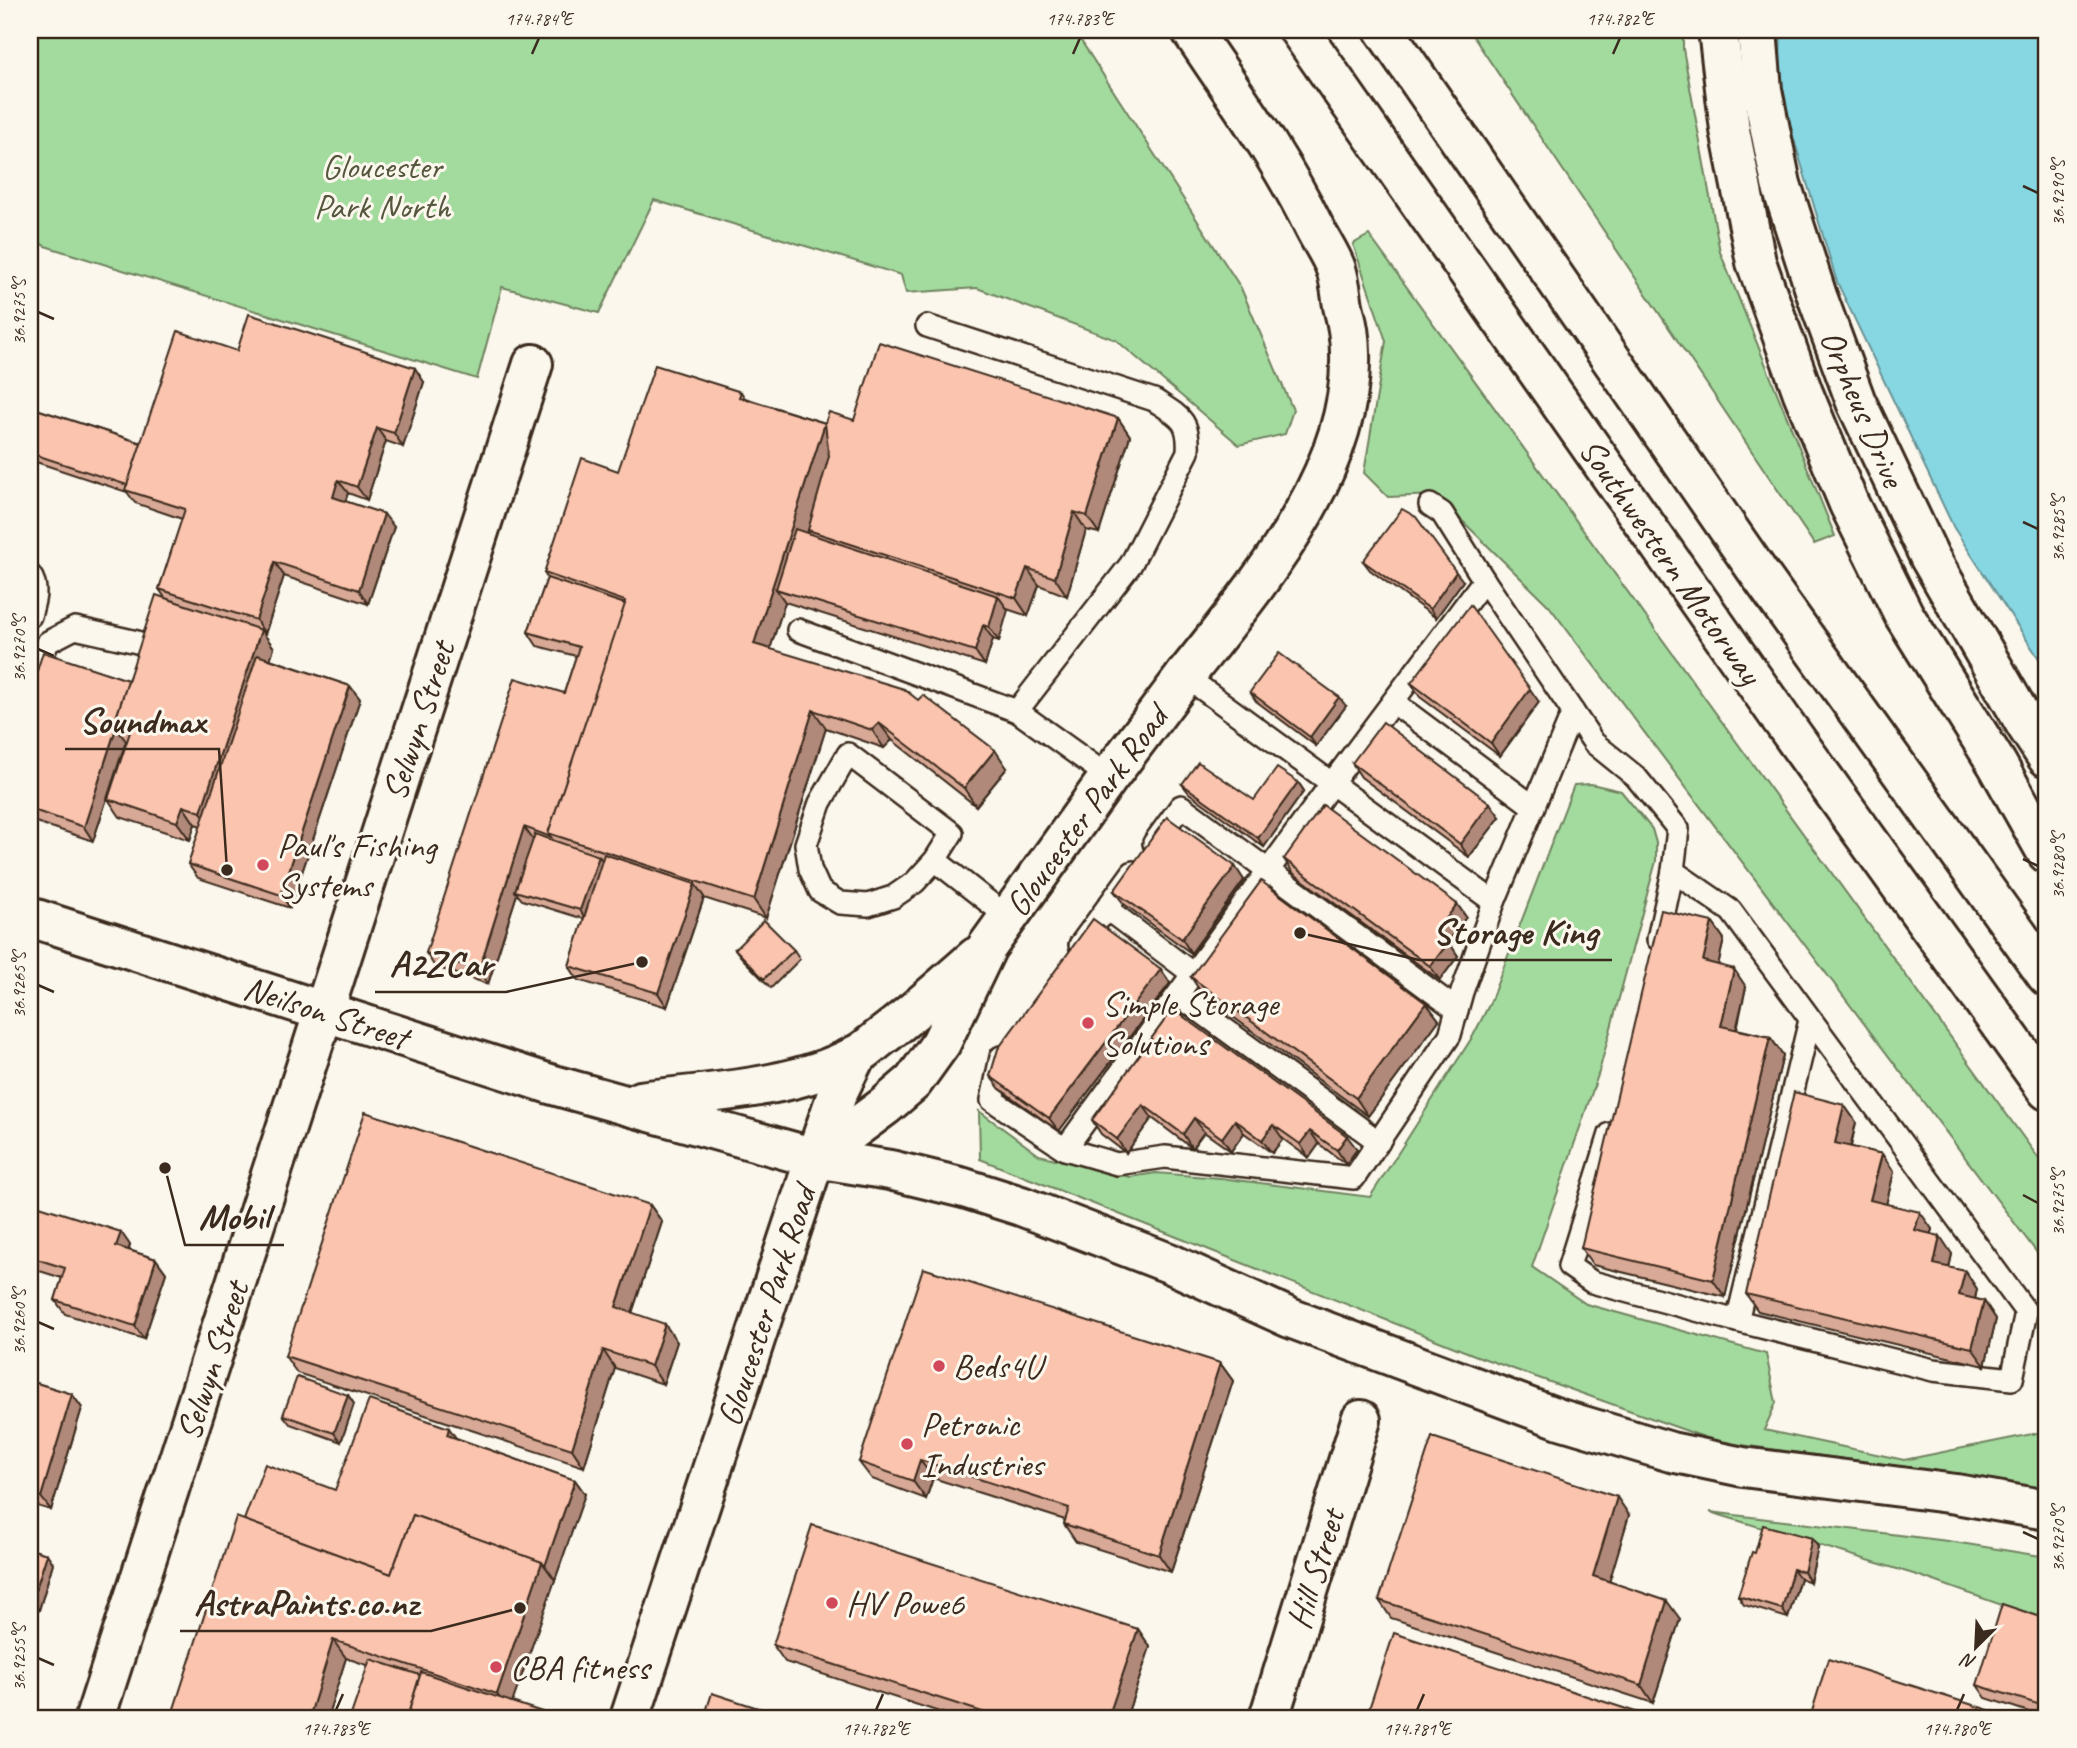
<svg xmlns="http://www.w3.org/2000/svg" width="2077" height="1748" viewBox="0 0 2077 1748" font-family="Caveat,sans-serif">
	<rect width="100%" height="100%" fill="#fbf7ec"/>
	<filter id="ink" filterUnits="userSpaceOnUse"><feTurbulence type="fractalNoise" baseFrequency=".0143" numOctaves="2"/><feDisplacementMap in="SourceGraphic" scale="14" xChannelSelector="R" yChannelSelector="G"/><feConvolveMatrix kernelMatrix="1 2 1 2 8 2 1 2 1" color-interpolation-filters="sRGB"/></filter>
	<g filter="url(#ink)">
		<g fill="#a3db9f" stroke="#6f825e" stroke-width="2">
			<path d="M30 30H1074L1241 288 1293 410 1285 434 1239 445 1116 340 977 288 906 293 901 275 654 200 599 313 502 287 477 379 45 246 30 238Z"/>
			<path d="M1469 30H1683V49L1720 252 1835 536 1814 544Z"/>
			<path d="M1369 235 2047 1170V1266L1549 606 1436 495 1388 497 1364 473 1386 341 1353 244Z"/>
			<path d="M1591 784 1621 791 1652 829 1656 843V861L1599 1072 1532 1267 1586 1304 1766 1354 1776 1403 1764 1430 1904 1460 2047 1431V1491L1973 1476 1718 1442 1477 1356 980 1159 979 1111 1039 1155 1130 1177 1156 1173 1220 1178 1370 1197 1473 1036 1489 1005 1574 785Z"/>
			<path d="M1710 1512 1948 1541 2047 1557V1621L1920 1576Z"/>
		</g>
		<path fill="#87d7e3" stroke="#699294" stroke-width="2" d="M1781 30H2047V671L1954 528 1837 282 1779 90Z"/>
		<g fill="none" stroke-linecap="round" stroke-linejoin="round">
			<g stroke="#3b2a1e" stroke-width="26">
				<g id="service">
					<path d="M1430 505 1442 513 1484 580 1594 743 1636 777 1678 829 1673 871 1731 911 2026 1312 2012 1379 1933 1370 1737 1321 1592 1282 1569 1266 1610 1134"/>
					<path d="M30 575C39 587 34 602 30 616"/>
					<path d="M798 630 1017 711 1131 564 1188 452C1190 420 1180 417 1154 400L927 326"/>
					<path d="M1185 676 1494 902"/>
					<path d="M30 686 48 642 75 628 137 642"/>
					<path d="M1393 702 1534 807"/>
					<path d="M1017 711 1109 777"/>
					<path d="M1154 843 1181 806 1457 1010"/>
					<path d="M935 860 952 833 848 754 820 803 806 844 810 869 820 891 840 903 868 905 893 897 915 882 935 860 1009 918"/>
					<path d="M1107 909 1193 974"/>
					<path d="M1658 939 1673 871"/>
					<path d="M1080 945 1133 872"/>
					<path d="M1178 995 1379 1142"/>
					<path d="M1001 1057 992 1100 1065 1149 1117 1164 1165 1157 1354 1178 1450 1035 1462 992 1494 902 1573 712"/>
					<path d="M1065 1149 1332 783 1484 580"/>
					<path d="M1737 1321 1810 1020"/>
				</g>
			</g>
			<g stroke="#3b2a1e" stroke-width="44">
				<g id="minor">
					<path d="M1757 30 1762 90 1781 184 1817 296 1856 402 1930 558 2026 725 2047 757"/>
					<path d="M324 1011 533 364"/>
					<path d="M1269 1718 1361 1420"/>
				</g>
			</g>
			<g stroke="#3b2a1e" stroke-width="44">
				<path id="tertiary" d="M630 1718 815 1158"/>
			</g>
			<g stroke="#3b2a1e" stroke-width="44">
				<path id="secondary" d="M95 1718 324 1011"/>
			</g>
			<g stroke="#3b2a1e" stroke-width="44">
				<g id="primary">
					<path d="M30 917 550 1084 815 1158"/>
					<path d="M640 1101C709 1092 793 1089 855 1056 865 1051 873 1043 881 1037 915 1012 945 984 976 957"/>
					<path d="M815 1158 885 1106 913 1082 941 1043 987 947 1109 777 1185 676"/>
					<path d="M815 1158 837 1094 856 1055"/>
				</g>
			</g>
			<g stroke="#3b2a1e" stroke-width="44">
				<g id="motorway">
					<path d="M1299 30 1781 719 2047 1090"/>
					<path d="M1384 30 1758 572 2047 976"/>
					<path d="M1718 30 1730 130 1756 262 1803 393 1849 504 1904 615 1997 764 2047 853"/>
					<path d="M1185 676C1256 586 1354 474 1350 353 1350 337 1347 321 1343 306 1341 294 1340 281 1336 269 1331 255 1321 241 1314 227 1280 157 1234 94 1191 30"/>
					<path d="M815 1158 890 1170 964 1188 1021 1206 1169 1263 1290 1318 1560 1419 1671 1452 1743 1467 1956 1494 2047 1510"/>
				</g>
			</g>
			<use href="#service" stroke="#fbf7ec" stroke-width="21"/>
			<use href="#minor" stroke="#fbf7ec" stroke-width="38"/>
			<use href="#tertiary" stroke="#fbf7ec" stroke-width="38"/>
			<use href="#secondary" stroke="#fbf7ec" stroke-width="38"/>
			<use href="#primary" stroke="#fbf7ec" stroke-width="38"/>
			<use href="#motorway" stroke="#fbf7ec" stroke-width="38"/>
		</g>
		<g fill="#d8a996" stroke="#3b2a1e" stroke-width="2">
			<path d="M237 351 424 382 403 447 386 441 367 500 348 493 345 501 394 527 368 604 284 576 265 634 263 633 274 648 270 659 350 686 360 699 290 908 198 878 188 864 201 826 195 824 190 840 120 817 108 799 126 741 93 841 30 820V693L128 680 166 599 159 589 182 519 135 503 127 492 30 460V407L141 443Z"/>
			<path d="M741 392 745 398 825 423 854 420 1118 418 1130 436 1099 533 1086 530 1067 596 1039 585 1028 616 1007 609 999 641 993 639 985 665 785 602 770 649 1007 768 976 806 892 740 884 748 826 728 766 918 704 898 667 1007 578 980 569 966 584 919 522 900 517 894 488 984 435 967 426 953 564 693 576 656 537 646 528 632 547 578 544 573 618 471Z"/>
			<path d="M1363 561 1463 581 1436 618 1370 570Z"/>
			<path d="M1411 683 1539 702 1500 756 1420 697Z"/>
			<path d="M1250 692 1346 706 1316 746 1256 701Z"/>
			<path d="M1352 763 1500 817 1469 857 1361 777Z"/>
			<path d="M1298 782 1304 791 1264 847 1189 793 1182 784 1254 800Z"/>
			<path d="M1284 859 1457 904 1466 917 1448 942 1458 956 1440 980 1293 873Z"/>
			<path d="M1244 880 1191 953 1124 904 1114 891Z"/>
			<path d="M1712 922 1724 939 1718 965 1746 987 1737 1029 1770 1037 1783 1055 1725 1297 1593 1265 1581 1248Z"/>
			<path d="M735 949 794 950 800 959 771 988 742 958Z"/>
			<path d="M1191 977 1426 1003 1439 1020 1368 1116 1203 995Z"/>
			<path d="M1170 983 1059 1131 1000 1089 990 1076Z"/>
			<path d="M1173 1009 1357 1149 1346 1164 1319 1144 1309 1158 1283 1139 1272 1153 1244 1133 1231 1151 1204 1132 1192 1148 1152 1118 1126 1153 1101 1134 1092 1120Z"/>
			<path d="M1844 1105 1856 1122 1851 1147 1882 1154 1894 1172 1886 1204 1932 1229 1931 1234 1952 1254 1949 1268 1965 1271 1977 1289 1975 1299 1984 1301 1996 1319 1985 1366 1758 1311 1746 1294Z"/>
			<path d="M30 1203 130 1245 129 1250 156 1259 166 1273 144 1339 65 1314 55 1300 62 1278 30 1268Z"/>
			<path d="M650 1205 662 1222 632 1313 677 1342 663 1384 615 1368 584 1467 297 1373 285 1356Z"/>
			<path d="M1220 1363 1233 1381 1171 1572 1076 1542 1064 1524 1065 1520 933 1478 926 1499 872 1479 859 1462Z"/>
			<path d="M30 1381 72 1394 82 1408 51 1510 30 1504Z"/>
			<path d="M348 1395 354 1404 341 1442 290 1424 283 1415Z"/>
			<path d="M456 1438 575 1480 585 1494 512 1702 367 1665 346 1658 327 1718H171L244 1520 335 1490Z"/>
			<path d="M1629 1515 1609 1581 1680 1619 1653 1703 1391 1618 1379 1600Z"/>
			<path d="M1812 1538 1818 1547 1810 1582 1800 1578 1788 1618 1744 1605 1738 1596 1755 1553Z"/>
			<path d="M30 1549 47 1554 53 1563 39 1610 30 1607Z"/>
			<path d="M2047 1619V1718L1986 1698 1977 1685Z"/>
			<path d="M1138 1629 1150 1647 1126 1718H958L785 1662 773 1645Z"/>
		</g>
		<g fill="#b0897a" stroke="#3b2a1e" stroke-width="2">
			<path d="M415 368 424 382 403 447 394 433Z"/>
			<path d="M1118 418 1130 436 1099 533 1087 516Z"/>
			<path d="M825 423 837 441 788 593 776 589 785 602 766 662 754 644Z"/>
			<path d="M377 428 386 441 367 500 357 487Z"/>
			<path d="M338 480 348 493 342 511 333 497Z"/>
			<path d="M1074 512 1086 530 1067 596 1055 578Z"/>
			<path d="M384 514 394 527 368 604 359 590Z"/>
			<path d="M275 562 284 576 265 634 256 620Z"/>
			<path d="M1027 568 1039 585 1028 616 1016 598Z"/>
			<path d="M1456 572 1463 581 1436 618 1430 609Z"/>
			<path d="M998 596 1008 610 999 641 989 627Z"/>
			<path d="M983 625 993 639 985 665 975 651Z"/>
			<path d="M261 630 274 648 213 830 201 812Z"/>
			<path d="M350 686 360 699 290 908 281 895Z"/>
			<path d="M1530 689 1539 702 1500 756 1491 743Z"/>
			<path d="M1339 697 1346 706 1316 746 1310 737Z"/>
			<path d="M813 710 826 728 766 918 754 900Z"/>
			<path d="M879 723 892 740 884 748 872 730Z"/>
			<path d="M116 728 126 741 93 841 84 827Z"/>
			<path d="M995 750 1007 768 976 806 964 788Z"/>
			<path d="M1298 782 1304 791 1264 847 1258 838Z"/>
			<path d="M1490 803 1500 817 1469 857 1460 844Z"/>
			<path d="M183 806 195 824 190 840 177 822Z"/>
			<path d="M524 827 534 841 515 891 517 894 488 984 479 970Z"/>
			<path d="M599 856 605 865 586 920 580 910Z"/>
			<path d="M1235 866 1244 880 1191 953 1182 939Z"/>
			<path d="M695 884 704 897 667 1007 658 993Z"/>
			<path d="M1457 904 1466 917 1446 945 1436 932Z"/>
			<path d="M1712 922 1724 939 1715 979 1703 961Z"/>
			<path d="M1449 942 1458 956 1440 980 1430 966Z"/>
			<path d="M1161 969 1170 983 1059 1131 1049 1118Z"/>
			<path d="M1734 969 1746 987 1733 1043 1721 1026Z"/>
			<path d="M1426 1003 1439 1020 1368 1116 1356 1098Z"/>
			<path d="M1770 1037 1783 1055 1725 1297 1713 1280Z"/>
			<path d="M1143 1105 1152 1118 1126 1153 1117 1139Z"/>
			<path d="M1844 1105 1856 1122 1847 1161 1835 1143Z"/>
			<path d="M1194 1118 1204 1132 1192 1148 1183 1134Z"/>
			<path d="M1235 1120 1244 1133 1231 1151 1222 1138Z"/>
			<path d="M1273 1125 1283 1139 1272 1153 1262 1140Z"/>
			<path d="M1310 1131 1319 1144 1309 1158 1300 1144Z"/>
			<path d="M1347 1136 1357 1149 1346 1164 1337 1150Z"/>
			<path d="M1882 1154 1894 1172 1883 1217 1870 1200Z"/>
			<path d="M650 1205 662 1222 628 1325 616 1307Z"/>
			<path d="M1920 1212 1932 1229 1927 1247 1915 1230Z"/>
			<path d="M121 1232 130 1245 125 1260 116 1246Z"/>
			<path d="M1940 1236 1952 1254 1946 1282 1934 1264Z"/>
			<path d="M156 1259 166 1273 144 1339 135 1326Z"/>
			<path d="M1965 1271 1977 1289 1972 1313 1959 1295Z"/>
			<path d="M1984 1301 1996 1319 1985 1366 1972 1348Z"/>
			<path d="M665 1324 677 1342 663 1384 651 1366Z"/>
			<path d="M603 1350 615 1368 584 1467 572 1449Z"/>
			<path d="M1220 1363 1233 1381 1171 1572 1159 1555Z"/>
			<path d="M72 1394 82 1408 51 1510 41 1497Z"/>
			<path d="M348 1395 354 1404 341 1442 334 1433Z"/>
			<path d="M449 1428 459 1442 447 1435Z"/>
			<path d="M920 1460 933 1478 926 1499 913 1481Z"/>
			<path d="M575 1480 585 1494 555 1580 545 1566Z"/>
			<path d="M1617 1497 1629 1515 1606 1593 1593 1576Z"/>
			<path d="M1812 1538 1818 1547 1810 1582 1804 1572Z"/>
			<path d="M47 1554 53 1563 39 1610 32 1601Z"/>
			<path d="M542 1562 555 1580 509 1712 497 1694Z"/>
			<path d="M1793 1569 1800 1578 1788 1618 1782 1609Z"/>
			<path d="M1667 1601 1680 1619 1653 1703 1641 1685Z"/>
			<path d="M1138 1629 1150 1647 1126 1718H1108Z"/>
			<path d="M333 1640 346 1658 327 1718H309Z"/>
			<path d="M761 1709 767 1718H758Z"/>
		</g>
		<g fill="#fbc4ae" stroke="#3b2a1e" stroke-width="2">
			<path d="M249 314 415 368 394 433 377 428 357 487 338 480 333 497 384 514 359 590 275 562 256 620 159 589 185 509 125 490 178 331 237 351Z"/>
			<path d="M879 342 1118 418 1087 516 1074 512 1055 578 1027 568 1016 598 808 530 829 456 825 423 829 412 854 420Z"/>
			<path d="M655 365 741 392 739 397 825 423 754 644 904 689 918 700 923 695 995 750 964 788 879 723 872 730 813 710 754 900 548 833 625 601 544 573 582 458 618 471Z"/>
			<path d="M30 407 141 443 127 485 30 453Z"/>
			<path d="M1402 509 1416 517 1456 572 1430 609 1363 561Z"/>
			<path d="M795 529 998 596 989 627 983 625 975 651 776 589Z"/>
			<path d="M547 578 625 604 548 833 551 837 524 827 479 970 426 953 515 678 564 693 579 647 528 632Z"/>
			<path d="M156 595 261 630 201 812 183 806 177 822 108 799 131 729 114 724Z"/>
			<path d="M1470 605 1530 689 1491 743 1411 683Z"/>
			<path d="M43 652 128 680 114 724 116 728 84 827 30 809V693Z"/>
			<path d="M1279 653 1339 697 1310 737 1250 692Z"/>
			<path d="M257 655 350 686 281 895 188 864Z"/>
			<path d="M1383 722 1490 803 1460 844 1352 763Z"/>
			<path d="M1198 762 1254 800 1277 768 1298 782 1258 838 1182 784Z"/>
			<path d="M1323 805 1457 904 1436 932 1449 942 1430 966 1284 859Z"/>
			<path d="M1167 817 1235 866 1182 939 1114 891Z"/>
			<path d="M535 834 599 856 580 910 515 891Z"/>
			<path d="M604 854 695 884 658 993 569 966Z"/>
			<path d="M1261 881 1426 1003 1356 1098 1191 977Z"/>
			<path d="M1661 910 1712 922 1703 961 1734 969 1721 1026 1770 1037 1713 1280 1581 1248Z"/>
			<path d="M1093 919 1161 969 1049 1118 990 1076 998 1049Z"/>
			<path d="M764 920 794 950 764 979 735 949Z"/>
			<path d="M1173 1009 1347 1136 1337 1150 1310 1131 1300 1144 1273 1125 1262 1140 1235 1120 1222 1138 1194 1118 1183 1134 1143 1105 1117 1139 1092 1120Z"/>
			<path d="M1794 1092 1844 1105 1835 1143 1882 1154 1870 1200 1920 1212 1915 1230 1940 1236 1934 1264 1965 1271 1959 1295 1984 1301 1972 1348 1746 1294Z"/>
			<path d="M365 1112 650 1205 616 1307 665 1324 651 1366 603 1350 572 1449 285 1356Z"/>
			<path d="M30 1203 121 1232 116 1246 156 1259 135 1326 55 1300 65 1268 30 1257Z"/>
			<path d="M923 1268 1220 1363 1159 1555 1064 1524 1069 1508 920 1460 913 1481 859 1462Z"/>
			<path d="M297 1377 348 1395 334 1433 283 1415Z"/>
			<path d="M30 1381 72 1394 41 1497 30 1493Z"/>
			<path d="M369 1400 449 1428 447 1435 575 1480 545 1566 542 1562 413 1515 391 1574 244 1520 265 1464 335 1490Z"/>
			<path d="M1432 1437 1617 1497 1593 1576 1667 1601 1641 1685 1379 1600Z"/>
			<path d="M413 1515 542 1562 497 1694 333 1640 309 1718H171L236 1517 391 1574Z"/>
			<path d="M812 1525 1138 1629 1108 1718H1001L773 1645Z"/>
			<path d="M1763 1525 1812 1538 1804 1572 1793 1569 1782 1609 1738 1596 1752 1552 1755 1553Z"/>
			<path d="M30 1549 47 1554 32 1601 30 1600Z"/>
			<path d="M2002 1604 2047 1619V1707L1977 1685Z"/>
			<path d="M1394 1633 1654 1718H1366Z"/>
			<path d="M370 1659 420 1675 407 1718H350Z"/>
			<path d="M1828 1659 2014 1718H1810Z"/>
			<path d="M421 1672 542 1712 540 1718H407Z"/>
			<path d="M712 1693 761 1709 758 1718H704Z"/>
			<path d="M1695 1713 1710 1718H1694Z"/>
		</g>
	</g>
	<path fill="none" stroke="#3b2a1e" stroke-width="2.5" d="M532 54 539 38M1073 54 1080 38M1613 54 1620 38M2023 186 2038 193M38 312 54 319M2023 522 2038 529M38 649 54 656M2023 859 2038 866M38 985 54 992M2023 1195 2038 1203M38 1322 54 1329M2023 1532 2038 1539M38 1658 54 1665M336 1710 343 1694M876 1710 883 1694M1417 1710 1424 1694M1957 1710 1964 1694"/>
	<g fill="#d1495b" stroke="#fbf7ec" stroke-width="2.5">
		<circle cx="263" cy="865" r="7"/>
		<circle cx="1088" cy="1023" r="7"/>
		<circle cx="939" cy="1366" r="7"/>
		<circle cx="907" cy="1444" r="7"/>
		<circle cx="832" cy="1603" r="7"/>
		<circle cx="496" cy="1667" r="7"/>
	</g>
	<g text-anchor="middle" stroke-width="6" stroke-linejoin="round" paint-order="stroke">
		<g font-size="35" fill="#55563e" stroke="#fbf7ec">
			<text x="382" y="178">Gloucester<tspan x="382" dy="40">Park North</tspan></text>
		</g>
		<g font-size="35" fill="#3b2a1e" stroke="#fbf7ec">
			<text transform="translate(1863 408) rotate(67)" y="12">Orpheus Drive</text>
			<text transform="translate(1671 561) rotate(55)" y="12">Southwestern Motorway</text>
			<text transform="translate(418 721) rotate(-72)" y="12">Selwyn Street</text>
			<text transform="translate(1086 811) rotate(-54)" y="12">Gloucester Park Road</text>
			<text transform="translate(326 1012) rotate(18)" y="12">Neilson Street</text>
			<text transform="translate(766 1306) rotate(-72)" y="12">Gloucester Park Road</text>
			<text transform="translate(212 1361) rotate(-72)" y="12">Selwyn Street</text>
			<text transform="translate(1315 1569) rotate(-73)" y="12">Hill Street</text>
		</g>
		<g font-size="35" fill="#3b2a1e" stroke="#fbf7ec" text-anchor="start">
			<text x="277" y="857">Paul's Fishing<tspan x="277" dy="40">Systems</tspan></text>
			<text x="1102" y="1015">Simple Storage<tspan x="1102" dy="40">Solutions</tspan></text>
			<text x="953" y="1378">Beds4U</text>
			<text x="921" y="1436">Petronic<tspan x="921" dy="40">Industries</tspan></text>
			<text x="846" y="1615">HV Powe6</text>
			<text x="510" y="1679">CBA fitness</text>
		</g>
	</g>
	<path fill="none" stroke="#3b2a1e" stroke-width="2.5" d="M227 870L219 749H65M1300 933L1419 960H1612M642 962L506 992H375M165 1168L185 1245H284M520 1608L431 1631H180"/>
	<g fill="#3b2a1e" stroke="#fbf7ec" stroke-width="2.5">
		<circle cx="227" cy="870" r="7"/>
		<circle cx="1300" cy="933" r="7"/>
		<circle cx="642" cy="962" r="7"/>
		<circle cx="165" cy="1168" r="7"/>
		<circle cx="520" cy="1608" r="7"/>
	</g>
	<g font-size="37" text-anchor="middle" font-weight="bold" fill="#3b2a1e" stroke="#fbf7ec" stroke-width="6" stroke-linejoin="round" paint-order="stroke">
		<text x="142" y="733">Soundmax</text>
		<text x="1515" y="944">Storage King</text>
		<text x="441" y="976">A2ZCar</text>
		<text x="234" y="1229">Mobil</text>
		<text x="306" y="1615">AstraPaints.co.nz</text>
	</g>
	<rect width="2077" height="1748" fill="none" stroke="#fbf7ec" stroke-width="77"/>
	<g transform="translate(1976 1647) rotate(204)" stroke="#fbf7ec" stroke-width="5" paint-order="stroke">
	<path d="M0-5L12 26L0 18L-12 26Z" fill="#3b2a1e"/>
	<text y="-10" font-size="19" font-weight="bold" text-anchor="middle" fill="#3b2a1e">N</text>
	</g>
	<rect x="38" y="38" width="2000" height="1672" fill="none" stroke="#3b2a1e" stroke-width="2.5"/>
	<g font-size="18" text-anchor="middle" fill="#3b2a1e">
		<text x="539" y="25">174.784°E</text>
		<text x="1080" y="25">174.783°E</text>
		<text x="1620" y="25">174.782°E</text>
		<text transform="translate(2058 193) rotate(-90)" y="6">36.9290°S</text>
		<text transform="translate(19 312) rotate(-90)" y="6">36.9275°S</text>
		<text transform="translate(2058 529) rotate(-90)" y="6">36.9285°S</text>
		<text transform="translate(19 649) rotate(-90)" y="6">36.9270°S</text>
		<text transform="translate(2058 866) rotate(-90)" y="6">36.9280°S</text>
		<text transform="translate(19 985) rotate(-90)" y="6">36.9265°S</text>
		<text transform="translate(2058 1203) rotate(-90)" y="6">36.9275°S</text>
		<text transform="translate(19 1322) rotate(-90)" y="6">36.9260°S</text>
		<text transform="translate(2058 1539) rotate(-90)" y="6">36.9270°S</text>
		<text transform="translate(19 1658) rotate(-90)" y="6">36.9255°S</text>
		<text x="336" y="1735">174.783°E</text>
		<text x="876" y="1735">174.782°E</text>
		<text x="1417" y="1735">174.781°E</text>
		<text x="1957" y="1735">174.780°E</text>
	</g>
</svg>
